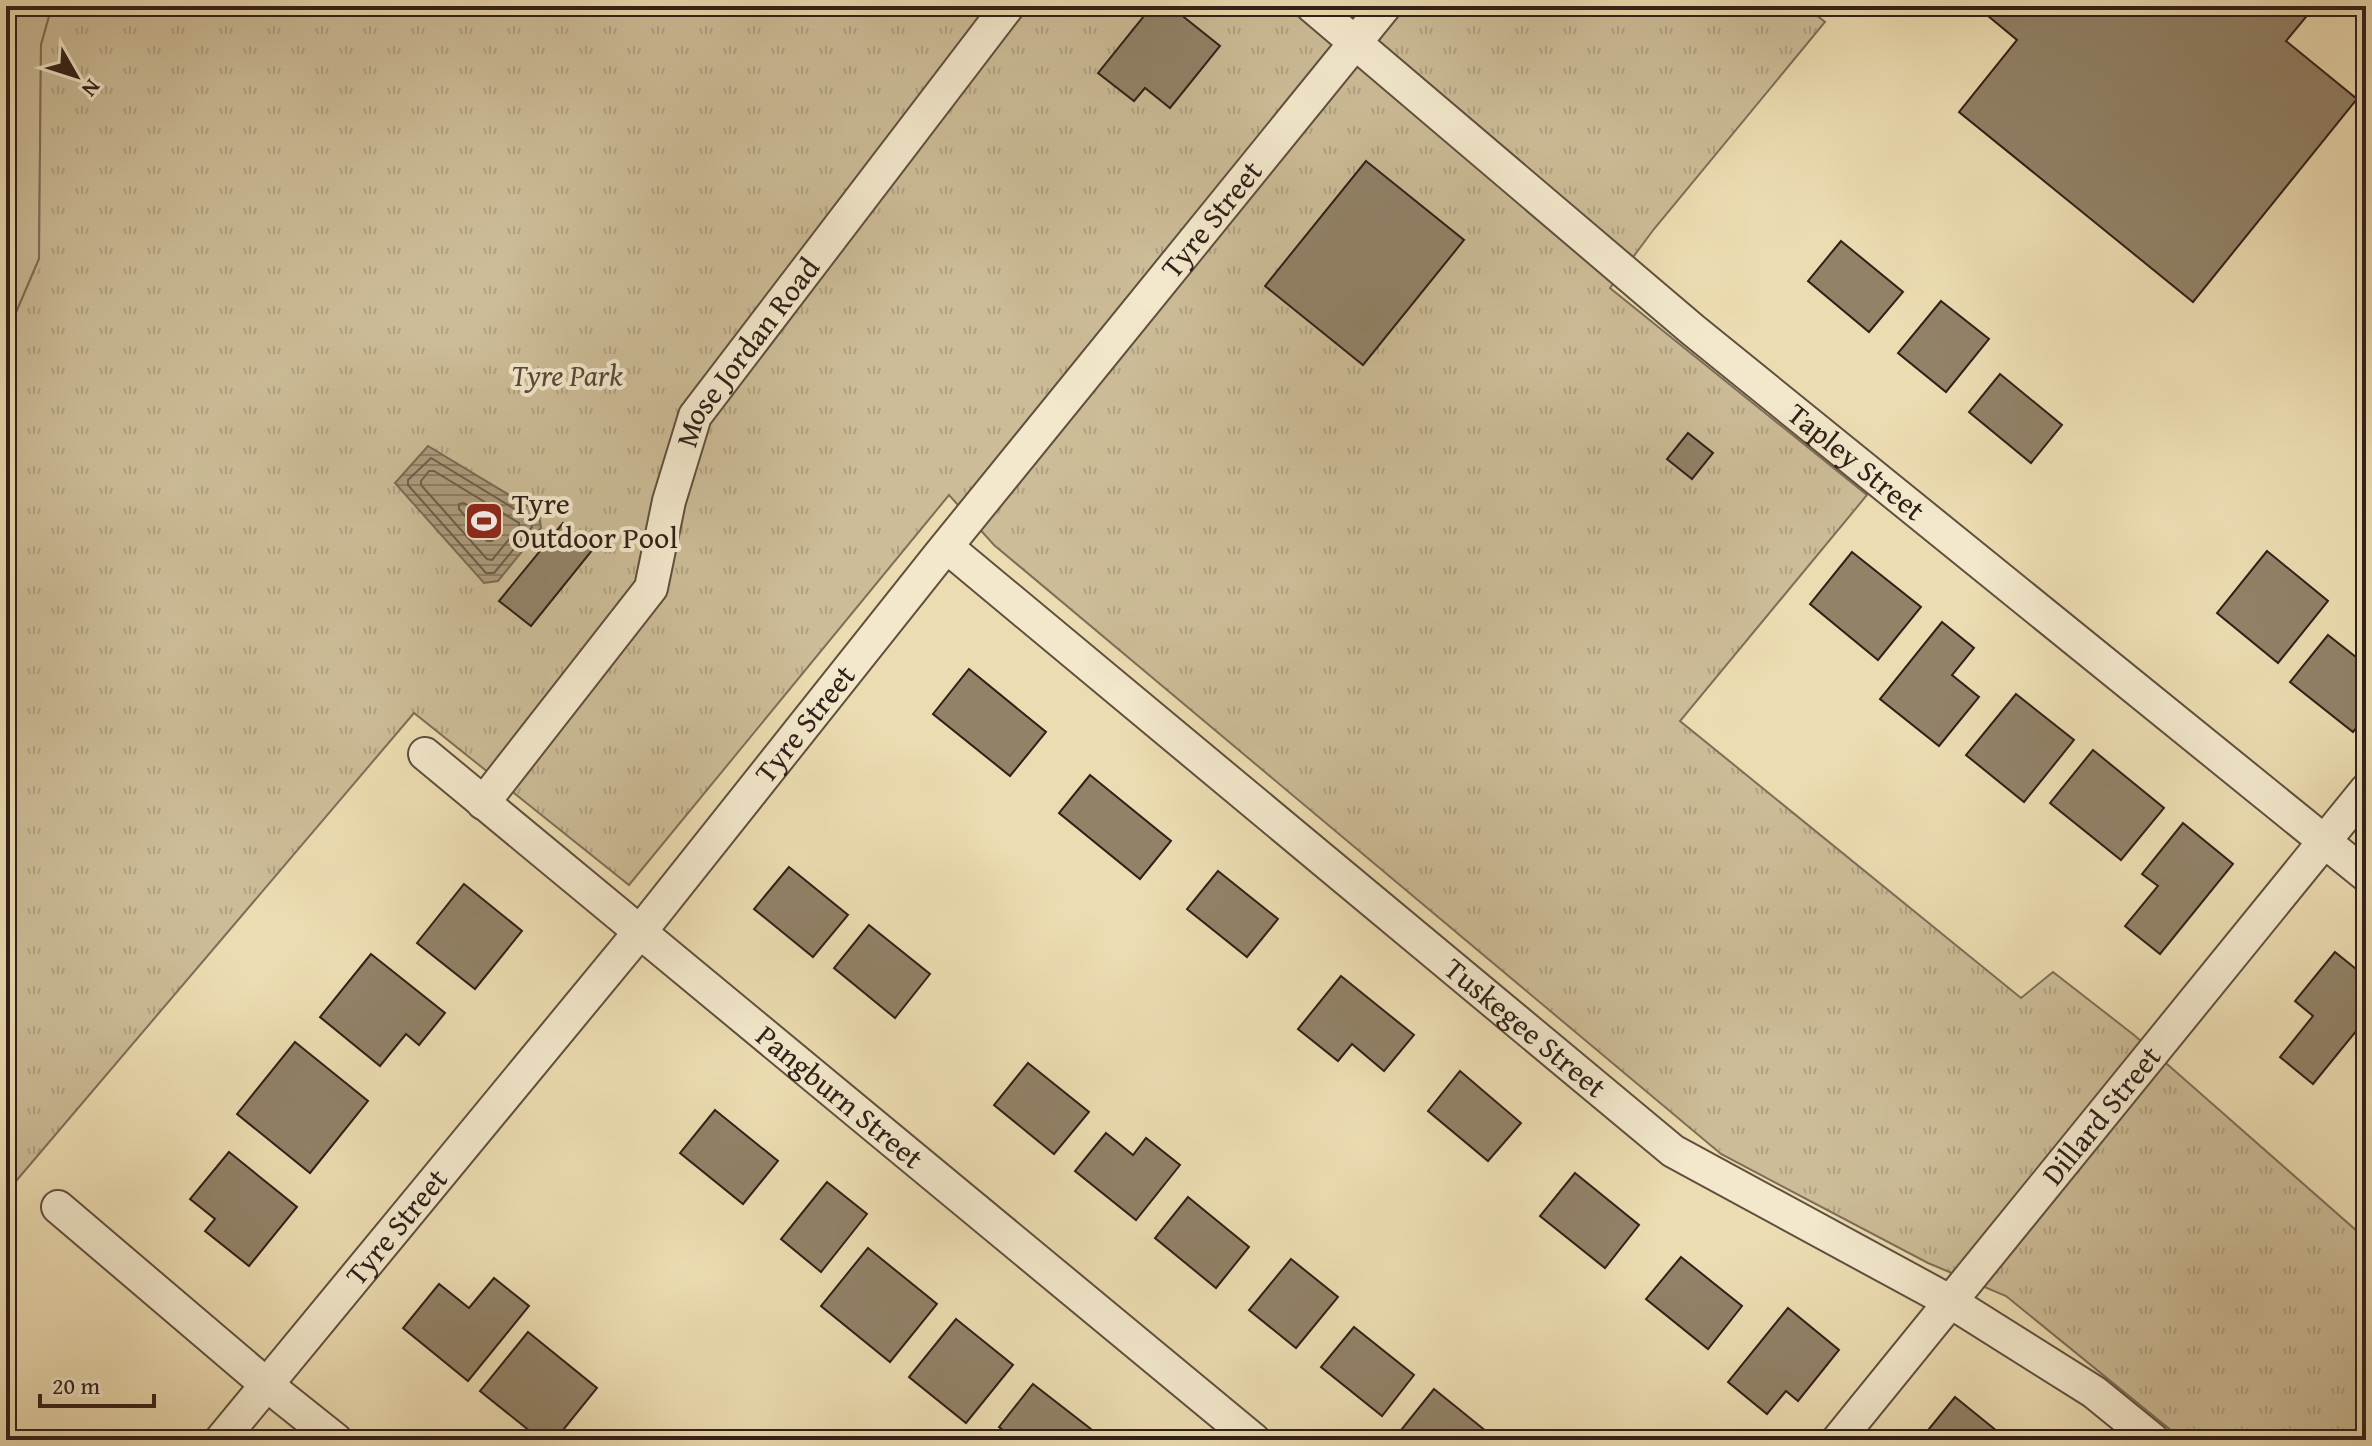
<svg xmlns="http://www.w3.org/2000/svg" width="2372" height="1446" viewBox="0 0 2372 1446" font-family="'Gentium Book Plus',serif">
	<defs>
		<pattern id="park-tufts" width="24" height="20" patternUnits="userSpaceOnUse" patternTransform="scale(2)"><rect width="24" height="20" fill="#ccbc97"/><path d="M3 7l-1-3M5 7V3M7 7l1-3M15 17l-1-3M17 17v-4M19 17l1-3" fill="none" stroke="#b0a181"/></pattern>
		<pattern id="water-rules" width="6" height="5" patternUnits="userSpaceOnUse" patternTransform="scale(2)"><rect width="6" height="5" fill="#ac9c7d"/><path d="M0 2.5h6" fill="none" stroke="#8d7f65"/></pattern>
	</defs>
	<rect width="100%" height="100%" fill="#ecdcb1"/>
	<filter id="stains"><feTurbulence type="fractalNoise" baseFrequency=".0025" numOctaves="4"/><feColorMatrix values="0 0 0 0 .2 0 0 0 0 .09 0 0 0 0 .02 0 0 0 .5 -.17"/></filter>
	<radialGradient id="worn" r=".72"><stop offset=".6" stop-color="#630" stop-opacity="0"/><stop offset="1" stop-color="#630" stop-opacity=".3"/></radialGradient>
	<path fill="#ccbc97" stroke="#7e6e58" stroke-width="2" d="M6 6H52L41 45 39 259 6 336Z"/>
	<path fill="url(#park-tufts)" stroke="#7e6e58" stroke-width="2" d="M52 6H1805L1825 22 1654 229 1610 288 1867 495 1680 721 2021 998 2053 972 2134 1035 2366 1239V1440H2183L2006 1296 1928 1263 1721 1154 994 545 949 495 629 885 414 713 11 1187 6 1182V336L39 259 41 45Z"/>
	<path fill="url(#water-rules)" stroke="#7b6a55" stroke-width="2" d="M428 446 539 513 541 528 498 581 484 583 395 483Z"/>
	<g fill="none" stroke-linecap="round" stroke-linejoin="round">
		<g stroke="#6e5e4a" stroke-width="2">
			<path d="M431 458 531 519 532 527 494 573H486L408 485V480Z"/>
			<path d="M429 471H434L519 523V527L492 560 487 559 421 485V481Z"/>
			<path d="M464 503 501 526V530L492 541H487L459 509V504Z"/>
		</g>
	</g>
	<g fill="#928268" stroke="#312018" stroke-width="2">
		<path d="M1152 6H1170L1220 46 1170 108 1145 88 1134 101 1098 73Z"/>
		<path d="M1976 6H2315L2286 41 2357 99 2193 302 1959 112 2017 40Z"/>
		<path d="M1366 161 1464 240 1363 365 1265 286Z"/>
		<path d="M1841 241 1903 292 1869 332 1808 281Z"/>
		<path d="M1941 301 1989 339 1946 392 1898 353Z"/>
		<path d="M2000 374 2062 425 2031 463 1969 412Z"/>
		<path d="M1688 433 1713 453 1692 479 1667 459Z"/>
		<path d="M563 523 594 548 531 626 499 601Z"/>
		<path d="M2267 551 2328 601 2278 663 2217 613Z"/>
		<path d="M1852 552 1921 607 1878 660 1810 604Z"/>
		<path d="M1942 622 1974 648 1952 675 1979 697 1939 746 1880 699Z"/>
		<path d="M2328 635 2366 665V716L2353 732 2290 682Z"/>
		<path d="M969 669 1046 732 1010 776 933 714Z"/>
		<path d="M2016 694 2074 740 2024 802 1966 755Z"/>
		<path d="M2093 750 2164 808 2121 860 2050 803Z"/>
		<path d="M1090 775 1171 841 1140 879 1059 813Z"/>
		<path d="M2183 823 2233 864 2160 954 2125 926 2158 886 2142 874Z"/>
		<path d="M789 867 848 915 813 957 754 909Z"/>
		<path d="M1218 871 1278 919 1247 957 1187 909Z"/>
		<path d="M464 884 522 931 475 989 417 943Z"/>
		<path d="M869 925 930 974 895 1018 834 968Z"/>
		<path d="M2335 952 2366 977V1019L2313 1084 2280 1057 2313 1016 2295 1001Z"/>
		<path d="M371 954 445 1013 419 1045 406 1034 380 1066 320 1017Z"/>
		<path d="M1341 976 1414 1035 1384 1071 1352 1044 1338 1061 1298 1029Z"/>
		<path d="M295 1042 368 1101 310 1173 237 1114Z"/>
		<path d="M1028 1063 1089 1112 1054 1154 994 1105Z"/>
		<path d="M1460 1071 1521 1123 1488 1161 1428 1111Z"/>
		<path d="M715 1110 778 1161 743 1204 680 1153Z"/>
		<path d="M1106 1133 1133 1155 1146 1138 1180 1165 1136 1220 1075 1171Z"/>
		<path d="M229 1152 297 1207 249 1266 205 1231 215 1219 190 1199Z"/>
		<path d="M1575 1173 1639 1225 1605 1268 1540 1216Z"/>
		<path d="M827 1182 867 1214 821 1272 781 1239Z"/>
		<path d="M1188 1197 1249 1247 1216 1288 1155 1238Z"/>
		<path d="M868 1248 937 1304 890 1362 821 1306Z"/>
		<path d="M1681 1257 1742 1306 1708 1349 1646 1299Z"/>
		<path d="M1291 1259 1338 1297 1296 1348 1249 1310Z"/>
		<path d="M494 1278 529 1306 468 1381 403 1328 439 1284 469 1308Z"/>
		<path d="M1788 1308 1839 1350 1798 1401 1786 1391 1767 1414 1728 1382Z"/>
		<path d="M956 1319 1013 1365 966 1423 909 1377Z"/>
		<path d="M1354 1327 1414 1375 1382 1416 1321 1367Z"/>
		<path d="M528 1332 597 1388 555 1440H541L480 1391Z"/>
		<path d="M1033 1384 1096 1433 1091 1440H1016L999 1427Z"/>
		<path d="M1434 1389 1497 1440H1403L1397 1435Z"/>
		<path d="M1955 1397 2008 1440H1920Z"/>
	</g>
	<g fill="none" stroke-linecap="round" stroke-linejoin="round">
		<g stroke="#604f3e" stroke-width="36">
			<g id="minor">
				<path id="s1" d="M1312 6 1693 330 2366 875"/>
				<path id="s2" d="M947 547 1673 1151 1951 1302 2094 1392 2153 1440"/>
				<path id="s3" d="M425 754 1254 1440"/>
				<path id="s4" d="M483 803 651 588 669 501 695 416 1008 6"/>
				<path d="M58 1207 267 1385 336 1440"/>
				<path id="s5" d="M221 1440 639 933 941 553 1385 6"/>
				<path id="s6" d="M1838 1440 2366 790"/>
			</g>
		</g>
		<use href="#minor" stroke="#f3e8cc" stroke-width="32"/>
	</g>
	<defs>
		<g id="stadium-square" transform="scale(2)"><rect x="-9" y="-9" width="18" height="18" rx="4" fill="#8f2418" stroke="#f3e8cc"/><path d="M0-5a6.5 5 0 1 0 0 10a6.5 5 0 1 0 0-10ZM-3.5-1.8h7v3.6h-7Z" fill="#fff"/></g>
	</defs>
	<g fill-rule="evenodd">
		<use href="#stadium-square" x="484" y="521"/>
	</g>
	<g text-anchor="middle" stroke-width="8" stroke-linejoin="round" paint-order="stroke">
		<g font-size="30" fill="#312018" stroke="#f3e8cc">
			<text dy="10" stroke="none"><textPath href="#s5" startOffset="1572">Tyre Street</textPath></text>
			<text dy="10" stroke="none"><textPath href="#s4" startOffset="532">Mose Jordan Road</textPath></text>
			<text dy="10" stroke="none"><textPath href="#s1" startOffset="710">Tapley Street</textPath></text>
			<text dy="10" stroke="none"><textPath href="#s5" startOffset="924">Tyre Street</textPath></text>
			<text dy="10" stroke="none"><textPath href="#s2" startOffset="752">Tuskegee Street</textPath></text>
			<text dy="10" stroke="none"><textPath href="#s3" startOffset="538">Pangburn Street</textPath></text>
			<text dy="10" stroke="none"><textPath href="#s6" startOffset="418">Dillard Street</textPath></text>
			<text dy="10" stroke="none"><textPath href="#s5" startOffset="276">Tyre Street</textPath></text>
		</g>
		<g font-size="30" font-style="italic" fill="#584738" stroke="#f3e8cc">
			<text x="567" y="386">Tyre Park</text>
		</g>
		<g font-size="30" fill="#312018" stroke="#f3e8cc" text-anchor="start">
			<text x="512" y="514">Tyre<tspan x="512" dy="34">Outdoor Pool</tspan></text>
		</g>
	</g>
	<rect width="2372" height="1446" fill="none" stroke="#ecdcb1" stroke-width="32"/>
	<rect x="8" y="8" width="2356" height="1430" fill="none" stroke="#312018" stroke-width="4"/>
	<rect x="16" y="16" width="2340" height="1414" fill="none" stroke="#312018" stroke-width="2"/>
	<g transform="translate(76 76) rotate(129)" stroke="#f3e8cc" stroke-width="6" paint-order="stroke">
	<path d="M0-6L14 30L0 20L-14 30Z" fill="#312018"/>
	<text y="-12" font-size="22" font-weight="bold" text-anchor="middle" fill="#312018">N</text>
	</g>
	<path d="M40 1394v12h114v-12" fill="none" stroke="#312018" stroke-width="4"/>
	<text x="52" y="1394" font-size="24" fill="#312018" stroke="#f3e8cc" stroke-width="6" paint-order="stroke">20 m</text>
	<rect width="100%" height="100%" filter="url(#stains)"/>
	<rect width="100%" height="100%" fill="url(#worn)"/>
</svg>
